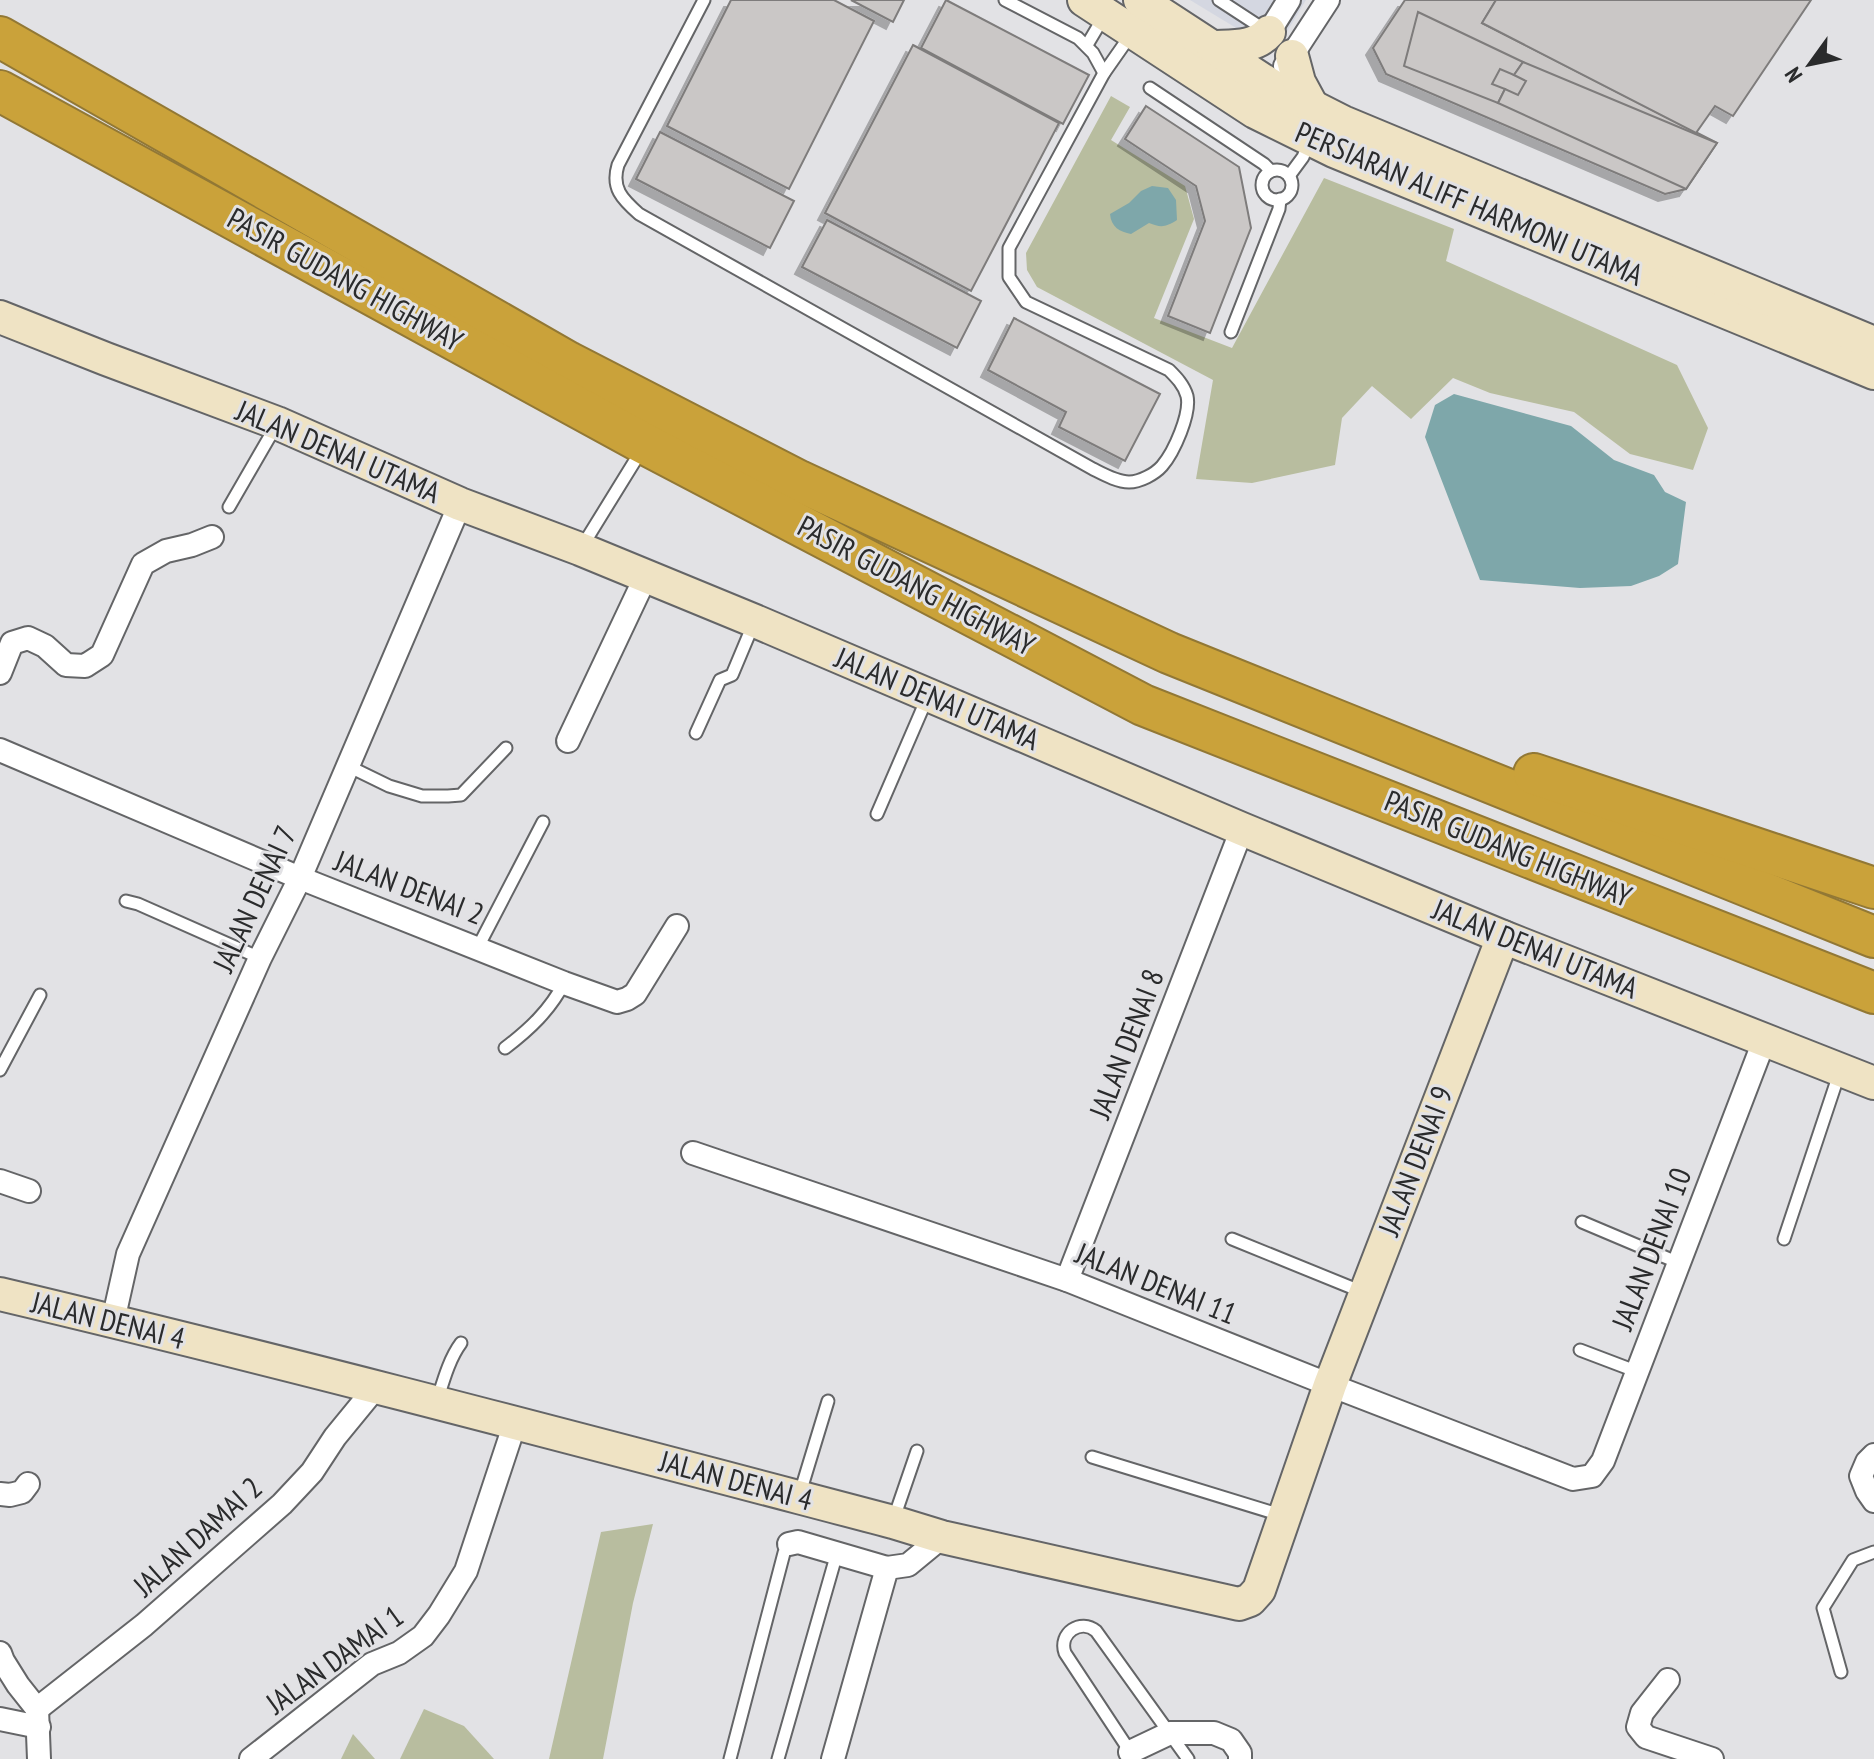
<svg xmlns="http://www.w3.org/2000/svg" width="1874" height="1759" viewBox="0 0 1874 1759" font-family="'PT Sans Narrow',sans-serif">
	<defs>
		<filter id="shadow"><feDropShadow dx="-7" dy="7" stdDeviation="0" flood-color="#0004"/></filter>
	</defs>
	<rect width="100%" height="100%" fill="#e2e2e5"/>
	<path fill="#d4d7e1" d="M1190 0H1306L1279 45 1256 40Z"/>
	<g fill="#b8bd9f">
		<path d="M1111 96 1130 107 1111 140 1185 186 1194 219 1154 318 1232 348 1324 178 1454 229 1446 261 1677 365 1708 428 1693 470 1630 454 1574 412 1490 393 1453 378 1411 419 1372 386 1342 418 1335 465 1252 483 1196 479 1213 380 1037 287 1027 270 1026 253Z"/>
		<path d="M653 1524 633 1603 603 1759H549L601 1532Z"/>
		<path d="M424 1709 464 1726 494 1759H400Z"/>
		<path d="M353 1734 375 1759H341Z"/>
	</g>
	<g fill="#7ea7aa">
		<path d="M1152 186 1168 188 1176 200 1177 220C1166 227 1161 228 1149 223L1131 234C1120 232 1111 227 1110 214L1129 203 1141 191Z"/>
		<path d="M1454 394 1571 426 1614 460 1654 475 1665 492 1686 502 1678 564 1659 576 1631 586 1580 588 1480 580 1425 437 1435 405Z"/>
	</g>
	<g fill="#cac7c6" stroke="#7e7c7b" stroke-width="2" filter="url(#shadow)">
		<path d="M731 0H834L874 21 789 189 667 126Z"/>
		<path d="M851 0H904L893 22Z"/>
		<path d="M946 0 1089 75 1063 124 921 48Z"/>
		<path d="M1405 0H1496L1482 23 1717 143 1686 189 1665 194 1386 74 1373 48Z"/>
		<path d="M1496 0H1811L1733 116 1715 106 1696 133 1482 23Z"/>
		<path d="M1418 12 1523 62 1514 75 1500 69 1492 84 1505 89 1498 103 1404 66Z"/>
		<path d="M913 45 1059 123 971 291 825 213Z"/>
		<path d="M1523 62 1717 143 1686 189 1498 103 1505 89 1518 95 1526 81 1514 75Z"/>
		<path d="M1146 106 1239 167 1251 228 1210 333 1168 316 1205 221 1196 186 1125 139Z"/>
		<path d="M660 132 794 201 770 248 636 179Z"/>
		<path d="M827 220 981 301 957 348 802 267Z"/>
		<path d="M1014 318 1160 394 1125 461 1059 427 1066 412 988 370Z"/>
	</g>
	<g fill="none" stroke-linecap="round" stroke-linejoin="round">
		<g stroke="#646567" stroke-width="15">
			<g id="lane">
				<path d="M704 0 618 165C611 188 622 199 639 214L1093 469C1103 474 1117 482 1129 482 1140 482 1155 474 1162 466 1174 452 1191 414 1187 396 1184 385 1176 377 1169 370L1026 302 1009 277V248L1104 73 1132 33"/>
				<path d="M1005 0 1078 38 1093 53 1104 73"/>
				<path d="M1219 0 1265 30"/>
				<path d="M1087 45 1103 18"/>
				<path d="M1150 88 1264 164 1271 171"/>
				<circle cx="1277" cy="185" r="15"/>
				<path d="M1289 176 1303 157 1310 140"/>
				<path d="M1231 332 1279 209 1280 199"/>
				<path d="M229 507 277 424"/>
				<path d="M583 545 641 451"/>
				<path d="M696 733 720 680 732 675 753 625"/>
				<path d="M348 766 389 786 422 796H448L461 795 506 748"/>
				<path d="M877 814 928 696"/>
				<path d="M126 901 138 904 260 958"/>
				<path d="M478 947 543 822"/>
				<path d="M505 1048C530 1029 550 1010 564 983"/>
				<path d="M0 1070 40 995"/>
				<path d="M1582 1222 1679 1263"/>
				<path d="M1232 1239 1365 1293"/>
				<path d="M1784 1239 1840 1071"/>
				<path d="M1580 1350 1638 1372"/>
				<path d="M437 1401C443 1382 449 1359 461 1343"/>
				<path d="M1092 1457 1284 1516"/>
				<path d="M800 1493 828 1401"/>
				<path d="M894 1518 917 1451"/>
				<path d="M1841 1672 1823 1608 1853 1560 1874 1552"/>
				<path d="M1131 1753 1065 1653C1058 1633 1081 1618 1096 1631L1188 1759"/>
				<path d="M730 1759 784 1553 789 1544"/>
				<path d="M778 1759 837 1553"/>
			</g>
		</g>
		<g stroke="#646567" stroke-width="26">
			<g id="street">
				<path d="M1269 32 1289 0"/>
				<path d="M1285 66 1328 0"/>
				<path d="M0 673 12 643 28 638 45 646 66 665 85 666 102 655 143 564 166 551 192 545 212 537"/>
				<path d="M568 741 646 576"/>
				<path d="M0 750 300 878 564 983 617 1002 627 999 635 994 677 926"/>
				<path d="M693 1153 1067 1280 1330 1385 1573 1479 1592 1476 1603 1461 1764 1041"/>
				<path d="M0 1181 29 1191"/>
				<path d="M1067 1280 1242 829"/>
				<path d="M113 1321 128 1254 260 958 300 878 460 504"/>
				<path d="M1874 1455 1867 1462 1861 1476 1867 1491 1874 1501"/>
				<path d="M0 1494 10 1495 22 1492 28 1484"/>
				<path d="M789 1544 798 1542 887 1568"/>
				<path d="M0 1653 3 1661 18 1685 37 1709 39 1759"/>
				<path d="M1668 1680 1642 1713 1638 1727 1646 1737 1712 1759"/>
				<path d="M37 1709 144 1625 282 1504 312 1472 335 1437 376 1387"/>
				<path d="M0 1719 39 1727"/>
				<path d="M1130 1752 1170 1733H1214L1231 1740 1240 1753V1759"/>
				<path d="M251 1759 372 1664 399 1653 423 1636 439 1615 466 1571 515 1423"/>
				<path d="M833 1759 887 1568 908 1565 942 1537"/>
			</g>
		</g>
		<g stroke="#646567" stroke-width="36">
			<g id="secondary">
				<path d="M1084 0 1255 112 1334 151 1874 373"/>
				<path d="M1140 0 1272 86 1343 122 1874 343"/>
				<path d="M1213 47C1233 46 1255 48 1269 32"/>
				<path d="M1292 56 1299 82 1312 106"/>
				<path d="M0 317 106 359 277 423 460 504 580 549 755 621 1242 829 1503 937 1874 1083"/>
				<path d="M0 1294C299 1365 596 1444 893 1522L942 1537 1239 1604 1250 1600 1259 1590 1330 1385 1503 937"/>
			</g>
		</g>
		<g stroke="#927835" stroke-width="44">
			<g id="highway">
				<path d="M0 37 568 362 799 481 1169 653 1874 937"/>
				<path d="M0 91 643 443 1143 705 1874 993"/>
				<path d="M1534 774 1874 888"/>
			</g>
		</g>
		<use href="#lane" stroke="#fff" stroke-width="11"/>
		<use href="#street" stroke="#fff" stroke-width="22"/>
		<use href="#secondary" stroke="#efe3c4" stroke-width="32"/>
		<use href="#highway" stroke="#caa23a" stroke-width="40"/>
	</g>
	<g text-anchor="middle" stroke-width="6" stroke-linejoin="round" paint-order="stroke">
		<g font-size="30" fill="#2a2b2c" stroke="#e2e2e5">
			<text transform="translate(1469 204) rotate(23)" y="10">PERSIARAN ALIFF HARMONI UTAMA</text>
			<text transform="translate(345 280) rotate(29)" y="10">PASIR GUDANG HIGHWAY</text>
			<text transform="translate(338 452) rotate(23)" y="10">JALAN DENAI UTAMA</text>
			<text transform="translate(916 586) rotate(28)" y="10">PASIR GUDANG HIGHWAY</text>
			<text transform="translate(937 699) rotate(23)" y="10">JALAN DENAI UTAMA</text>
			<text transform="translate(1508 849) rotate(22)" y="10">PASIR GUDANG HIGHWAY</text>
			<text transform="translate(409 888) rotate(21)" y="10">JALAN DENAI 2</text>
			<text transform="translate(255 899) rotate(-65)" y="10">JALAN DENAI 7</text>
			<text transform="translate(1535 949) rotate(22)" y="10">JALAN DENAI UTAMA</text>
			<text transform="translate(1127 1044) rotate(-69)" y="10">JALAN DENAI 8</text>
			<text transform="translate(1416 1161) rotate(-69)" y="10">JALAN DENAI 9</text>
			<text transform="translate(1652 1249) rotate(-69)" y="10">JALAN DENAI 10</text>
			<text transform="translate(1156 1284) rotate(22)" y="10">JALAN DENAI 11</text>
			<text transform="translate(108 1321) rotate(14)" y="10">JALAN DENAI 4</text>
			<text transform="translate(736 1481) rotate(15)" y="10">JALAN DENAI 4</text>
			<text transform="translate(198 1537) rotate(-42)" y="10">JALAN DAMAI 2</text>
			<text transform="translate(335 1660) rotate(-36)" y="10">JALAN DAMAI 1</text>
		</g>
	</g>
	<g transform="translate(1810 64) rotate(237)" stroke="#e2e2e5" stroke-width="6" paint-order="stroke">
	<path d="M0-6L14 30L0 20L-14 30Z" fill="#2a2b2c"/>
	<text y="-12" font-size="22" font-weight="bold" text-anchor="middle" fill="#2a2b2c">N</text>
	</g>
</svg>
